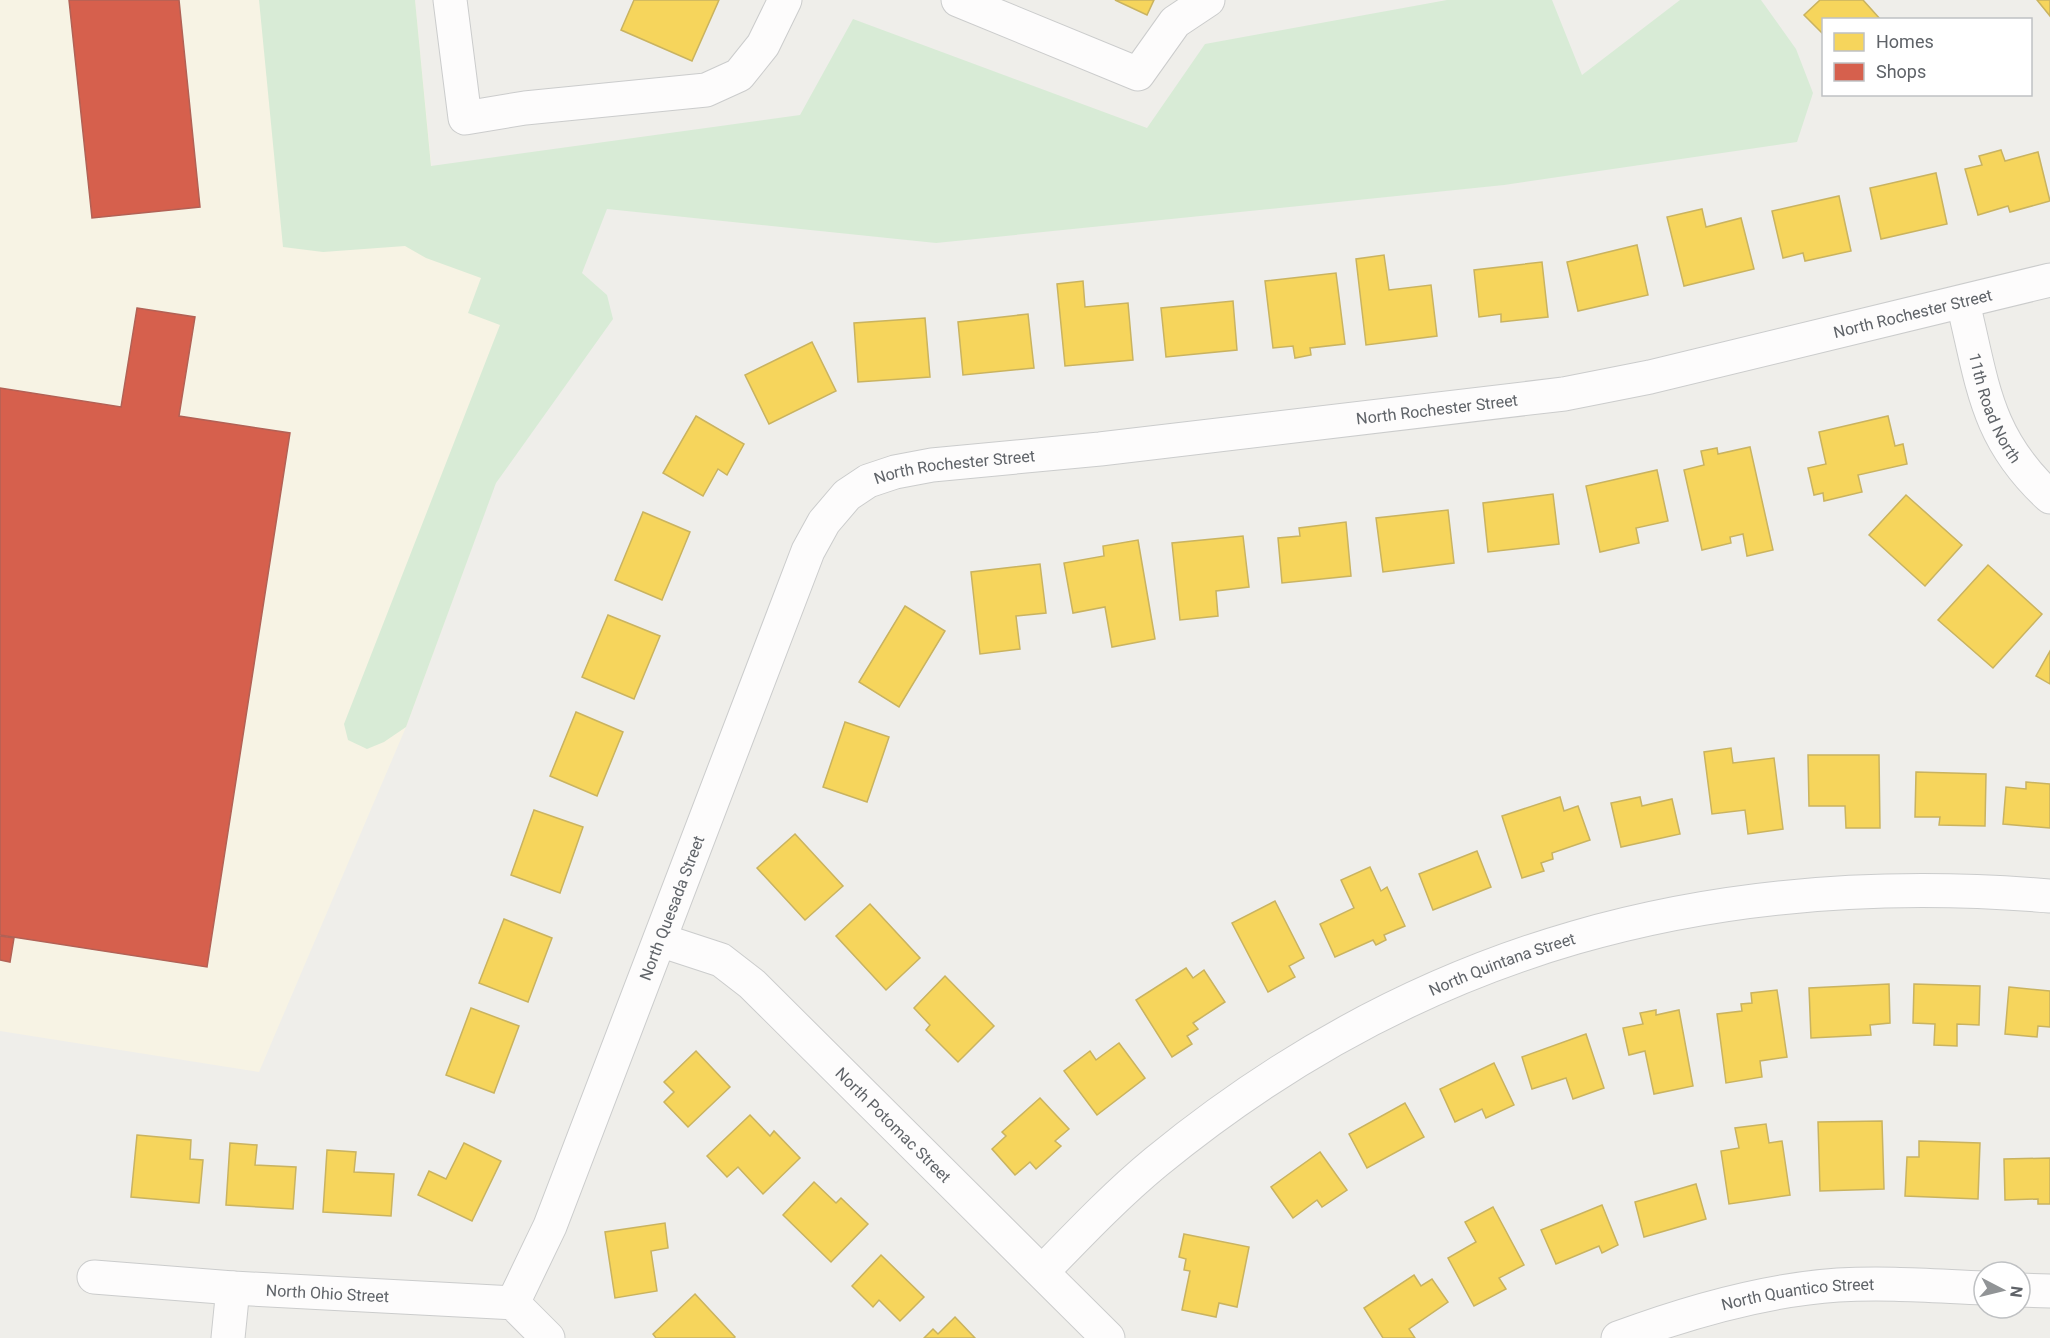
<svg xmlns="http://www.w3.org/2000/svg" width="2050" height="1338" viewBox="0 0 2050 1338" font-family="Roboto,sans-serif">
	<rect width="100%" height="100%" fill="#efeeea"/>
	<path fill="#f7f3e4" d="M0 0H415L436 213 602 193 406 727 259 1072 0 1031Z"/>
	<path fill="#d8ebd6" d="M259 0H415L431 166 800 115 853 19 1147 128 1205 44 1447 0H1552L1582 75 1680 0H1761L1796 49 1813 93 1797 142 1504 185 936 243 607 209 582 273 607 295 613 319 496 483 406 727 384 742 367 749 348 740 344 724 500 325 468 313 481 278 426 258 405 246 323 252 283 247Z"/>
	<g fill="#f6d55c" stroke="#c9b360" stroke-width="1.5">
		<path d="M634 0H719L692 61 621 30Z"/>
		<path d="M1115 0H1154L1147 15Z"/>
		<path d="M1820 0H1863L1881 20H1824V35L1804 15Z"/>
		<path d="M2037 0H2050V16Z"/>
		<path d="M2001 150 2005 161 2038 152 2050 201 2010 212 2008 206 1978 215 1965 169 1982 165 1979 156Z"/>
		<path d="M1936 173 1947 224 1881 239 1870 188Z"/>
		<path d="M1839 196 1851 251 1805 261 1803 253 1783 258 1772 211Z"/>
		<path d="M1702 209 1706 227 1741 218 1754 269 1684 286 1667 217Z"/>
		<path d="M1637 245 1648 295 1578 311 1567 262Z"/>
		<path d="M1384 255 1389 290 1431 285 1437 336 1366 345 1356 259Z"/>
		<path d="M1542 262 1548 317 1501 322V314L1479 317 1474 270Z"/>
		<path d="M1336 273 1345 344 1310 348 1311 355 1295 358 1293 346 1273 348 1265 281Z"/>
		<path d="M1083 281 1085 307 1128 303 1133 360 1065 366 1057 284Z"/>
		<path d="M1233 301 1237 350 1166 357 1161 308Z"/>
		<path d="M1028 314 1034 368 963 375 958 322Z"/>
		<path d="M925 318 930 377 858 382 854 323Z"/>
		<path d="M812 342 836 391 769 424 745 375Z"/>
		<path d="M696 416 744 444 727 475 718 469 703 496 663 473Z"/>
		<path d="M1888 416 1895 446 1903 444 1907 464 1858 475 1862 492 1824 501 1823 493 1814 495 1808 468 1826 464 1819 432Z"/>
		<path d="M1750 447 1773 550 1747 556 1743 534 1730 537 1731 543 1702 550 1684 470 1704 465 1701 451 1717 448 1718 454Z"/>
		<path d="M1657 470 1668 521 1636 528 1639 543 1600 552 1586 486Z"/>
		<path d="M1553 494 1559 544 1488 552 1483 503Z"/>
		<path d="M1906 495 1962 545 1925 586 1869 535Z"/>
		<path d="M1448 510 1454 563 1383 572 1376 518Z"/>
		<path d="M643 512 690 532 662 600 615 580Z"/>
		<path d="M1346 522 1351 576 1282 583 1278 538 1300 536 1299 528Z"/>
		<path d="M1243 536 1249 587 1216 591 1218 616 1180 620 1172 543Z"/>
		<path d="M1138 540 1155 639 1112 647 1105 607 1073 613 1064 563 1104 556 1103 546Z"/>
		<path d="M1040 564 1046 613 1016 616 1020 649 980 654 971 572Z"/>
		<path d="M1988 565 2042 614 1993 668 1938 620Z"/>
		<path d="M905 606 945 631 899 707 859 682Z"/>
		<path d="M608 615 660 636 634 699 582 677Z"/>
		<path d="M2050 651V684L2036 676Z"/>
		<path d="M576 712 623 732 597 796 550 776Z"/>
		<path d="M845 722 889 737 867 802 823 787Z"/>
		<path d="M1731 748 1733 763 1774 758 1783 829 1748 834 1745 810 1712 814 1704 752Z"/>
		<path d="M1808 755H1879L1880 828H1846L1845 806H1809Z"/>
		<path d="M1916 772 1986 774 1985 826 1939 825 1940 817H1915Z"/>
		<path d="M2026 782 2050 784V828L2003 824 2006 787 2026 789Z"/>
		<path d="M1560 797 1564 811 1578 806 1590 840 1552 853 1553 859 1541 863 1544 871 1522 878 1502 816Z"/>
		<path d="M1640 797 1642 806 1672 799 1680 834 1621 847 1611 803Z"/>
		<path d="M534 810 583 827 560 893 511 875Z"/>
		<path d="M795 834 843 886 805 920 757 868Z"/>
		<path d="M1477 851 1491 887 1433 910 1419 874Z"/>
		<path d="M1370 867 1381 891 1387 887 1405 926 1384 935 1386 940 1376 945 1373 940 1335 957 1320 924 1354 908 1341 880Z"/>
		<path d="M1275 901 1304 958 1289 966 1295 977 1268 992 1232 923Z"/>
		<path d="M870 904 920 958 886 990 836 936Z"/>
		<path d="M504 919 552 938 528 1002 479 983Z"/>
		<path d="M1186 968 1193 978 1204 970 1225 1002 1193 1023 1198 1029 1187 1036 1192 1044 1172 1057 1136 1000Z"/>
		<path d="M945 976 994 1026 958 1062 926 1030 930 1025 914 1008Z"/>
		<path d="M1889 984 1890 1023 1870 1025 1871 1035 1811 1038 1809 988Z"/>
		<path d="M1914 984 1980 986 1979 1025 1957 1024V1046L1934 1045 1935 1024 1913 1023Z"/>
		<path d="M2009 987 2050 991V1027L2038 1026 2037 1037 2005 1034Z"/>
		<path d="M1777 990 1787 1057 1760 1061 1762 1077 1726 1083 1717 1014 1742 1011 1741 1004 1752 1003 1751 993Z"/>
		<path d="M471 1008 519 1026 494 1093 446 1075Z"/>
		<path d="M1656 1010V1015L1679 1010 1693 1086 1654 1094 1645 1051 1629 1055 1623 1028 1643 1024 1640 1013Z"/>
		<path d="M1586 1034 1604 1088 1573 1099 1566 1078 1532 1089 1522 1057Z"/>
		<path d="M1119 1043 1145 1078 1097 1115 1064 1071 1090 1051 1096 1060Z"/>
		<path d="M696 1051 730 1087 688 1127 664 1102 674 1092 664 1082Z"/>
		<path d="M1494 1063 1514 1105 1486 1118 1482 1109 1455 1122 1440 1089Z"/>
		<path d="M1040 1098 1069 1129 1055 1141 1061 1146 1036 1169 1030 1162 1015 1175 992 1149 1006 1136 1002 1132Z"/>
		<path d="M1405 1103 1424 1137 1367 1168 1349 1134Z"/>
		<path d="M750 1115 770 1136 774 1131 800 1158 763 1194 738 1167 727 1177 707 1156Z"/>
		<path d="M1882 1121 1884 1189 1820 1191 1818 1122Z"/>
		<path d="M1766 1124 1769 1143 1782 1141 1790 1195 1729 1204 1721 1151 1739 1148 1735 1128Z"/>
		<path d="M137 1135 191 1140 190 1159 203 1160 199 1203 131 1197Z"/>
		<path d="M1919 1141 1980 1143 1978 1199 1905 1196 1907 1157H1919Z"/>
		<path d="M230 1143 257 1145 255 1165 296 1167 293 1209 226 1205Z"/>
		<path d="M464 1143 501 1161 472 1221 418 1195 429 1171 446 1179Z"/>
		<path d="M327 1150 356 1152 354 1172 394 1174 391 1216 323 1212Z"/>
		<path d="M1320 1152 1347 1190 1322 1207 1317 1200 1293 1218 1271 1187Z"/>
		<path d="M2050 1158V1204H2038V1199L2005 1200 2004 1159Z"/>
		<path d="M814 1182 836 1203 841 1198 868 1224 831 1262 783 1215Z"/>
		<path d="M1696 1184 1706 1219 1644 1237 1635 1202Z"/>
		<path d="M1602 1205 1618 1245 1602 1253 1599 1246 1556 1264 1541 1230Z"/>
		<path d="M1493 1207 1524 1265 1499 1278 1506 1289 1474 1306 1448 1258 1476 1242 1465 1222Z"/>
		<path d="M665 1223 668 1248 651 1251 657 1291 615 1298 605 1232Z"/>
		<path d="M1184 1234 1249 1247 1237 1307 1219 1303 1216 1317 1182 1310 1190 1271 1184 1270 1186 1259 1179 1257Z"/>
		<path d="M881 1255 924 1297 900 1321 879 1300 873 1307 852 1286Z"/>
		<path d="M1414 1275 1421 1286 1432 1279 1448 1302 1409 1329 1415 1338H1383L1364 1308Z"/>
		<path d="M695 1294 735 1337 734 1338H656L653 1334Z"/>
		<path d="M955 1317 975 1338H924L933 1329 938 1334Z"/>
	</g>
	<g fill="#d6604d" stroke="#b26155" stroke-width="1.5">
		<path d="M69 0H179L200 207 92 218Z"/>
		<path d="M137 308 195 317 179 416 290 433 207 967 0 935V388L121 407Z"/>
		<path d="M0 936 14 938 10 962 0 960Z"/>
	</g>
	<g fill="none" stroke-linecap="round" stroke-linejoin="round">
		<g stroke="#cbcccc" stroke-width="35">
			<g id="minor">
				<path d="M450 0 465 118 525 108 706 90 739 75 763 45 785 0"/>
				<path d="M958 0 1138 74 1175 22 1208 0"/>
				<path id="s1" d="M1963 303C1983 384 1985 437 2050 497"/>
				<path id="s2" d="M660 940 721 960 752 984 1108 1338"/>
				<path id="s3" d="M1043 1271C1079 1234 1116 1195 1156 1162 1419 946 1713 868 2050 896"/>
				<path id="s4" d="M94 1277 233 1288 513 1303 548 1338"/>
				<path d="M2020 1290 2050 1291"/>
				<path id="s5" d="M513 1303 550 1226 808 551 824 522 847 495 868 481 895 472 932 465 1100 449 1564 394 1650 377 2050 280"/>
				<path d="M228 1338 233 1288"/>
				<path id="s6" d="M1618 1338C1688 1312 1763 1290 1838 1285 1887 1282 1935 1286 1984 1288"/>
			</g>
		</g>
		<use href="#minor" stroke="#fdfcfc" stroke-width="33"/>
	</g>
	<g text-anchor="middle" stroke-width="6" stroke-linejoin="round" paint-order="stroke">
		<g font-size="16" fill="#5f6368" stroke="#fff">
			<text dy="6" stroke="none"><textPath href="#s5" startOffset="1962">North Rochester Street</textPath></text>
			<text dy="6" stroke="none"><textPath href="#s1" startOffset="110">11th Road North</textPath></text>
			<text dy="6" stroke="none"><textPath href="#s5" startOffset="1476">North Rochester Street</textPath></text>
			<text dy="6" stroke="none"><textPath href="#s5" startOffset="990">North Rochester Street</textPath></text>
			<text dy="6" stroke="none"><textPath href="#s5" startOffset="426">North Quesada Street</textPath></text>
			<text dy="6" stroke="none"><textPath href="#s3" startOffset="558">North Quintana Street</textPath></text>
			<text dy="6" stroke="none"><textPath href="#s2" startOffset="303">North Potomac Street</textPath></text>
			<text dy="6" stroke="none"><textPath href="#s4" startOffset="234">North Ohio Street</textPath></text>
			<text dy="6" stroke="none"><textPath href="#s6" startOffset="186">North Quantico Street</textPath></text>
		</g>
	</g>
	<rect x="1822" y="18" width="210" height="78" fill="#ffffff" stroke="#bfc1c3" stroke-width="1.5"/>
	<rect x="1834" y="33" width="30" height="18" fill="#f6d55c" stroke="#bfc1c3" stroke-width="1.5"/>
	<text x="1876" y="48" font-size="18" fill="#5f6368">Homes</text>
	<rect x="1834" y="63" width="30" height="18" fill="#d6604d" stroke="#bfc1c3" stroke-width="1.5"/>
	<text x="1876" y="78" font-size="18" fill="#5f6368">Shops</text>
	<g transform="translate(2002 1290) rotate(97)"><circle r="28" fill="#ffffff" stroke="#bfc1c3" stroke-width="1.5"/>
	<path d="M0-4.5L10 22L0 15L-10 22Z" fill="#919496"/>
	<text y="-9" font-size="16" font-weight="bold" text-anchor="middle" fill="#5f6368">N</text>
	</g>
</svg>
